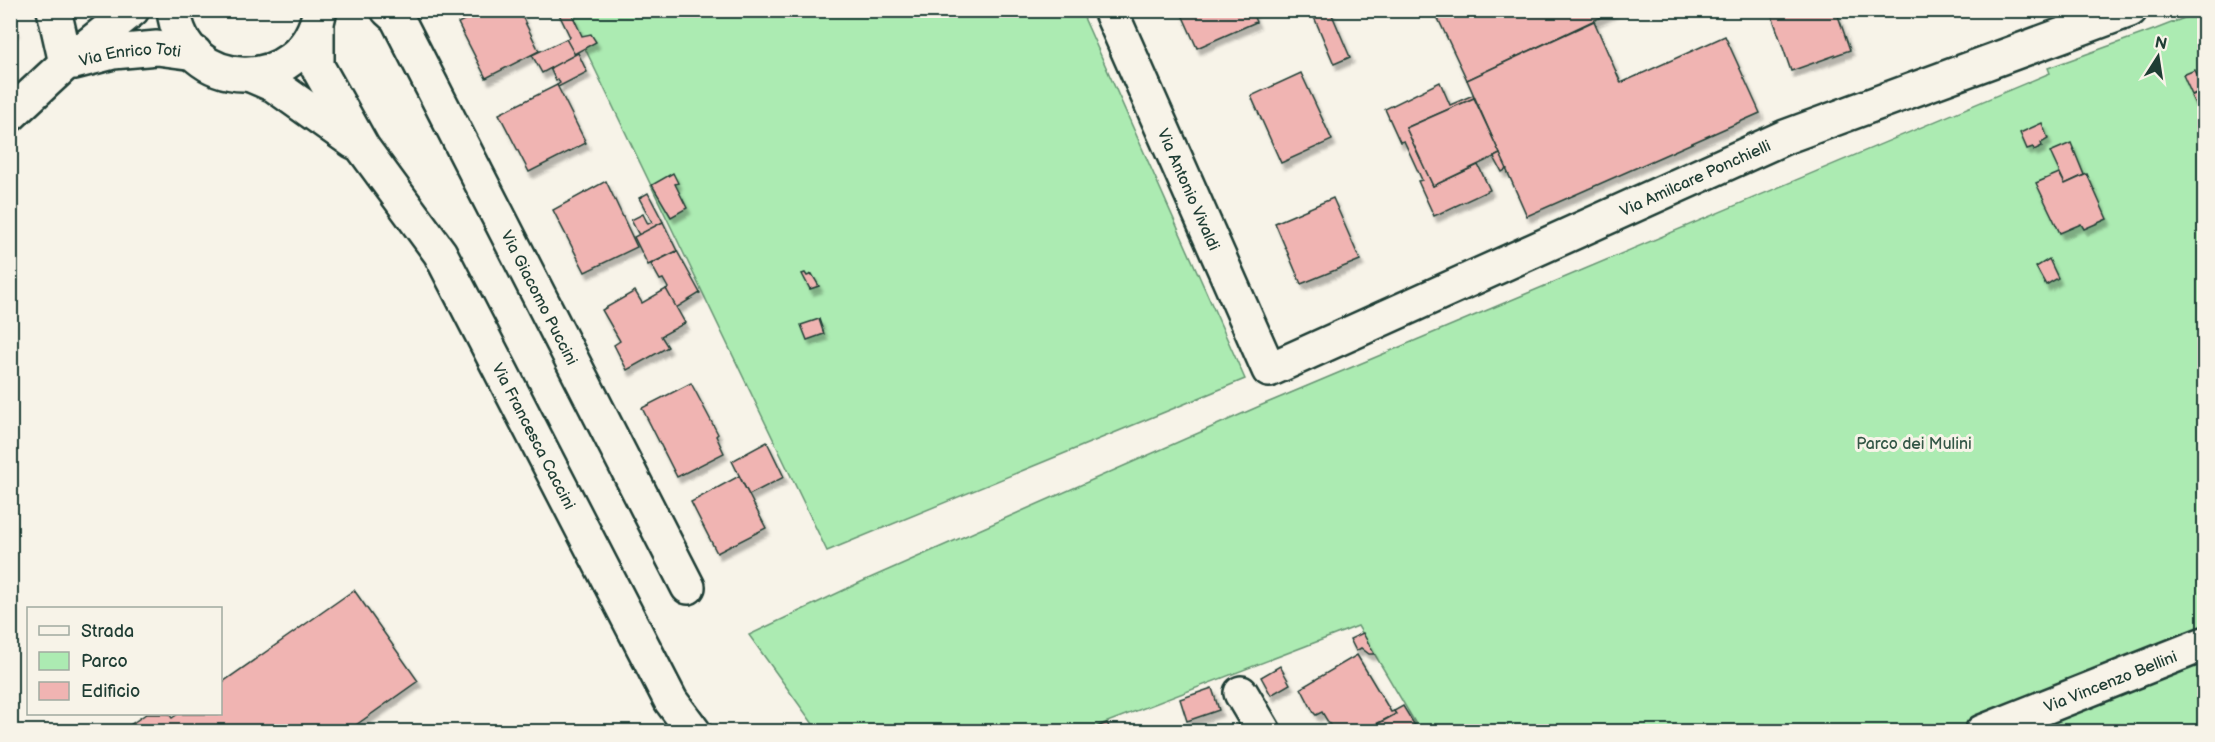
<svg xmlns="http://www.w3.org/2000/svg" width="2215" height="742" viewBox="0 0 2215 742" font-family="'Balsamiq Sans',sans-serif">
	<defs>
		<filter id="shadow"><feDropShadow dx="3.5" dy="6" stdDeviation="1.5" flood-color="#0004"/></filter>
	</defs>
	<rect width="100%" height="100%" fill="#f7f3e8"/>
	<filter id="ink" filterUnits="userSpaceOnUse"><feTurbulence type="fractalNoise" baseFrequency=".0167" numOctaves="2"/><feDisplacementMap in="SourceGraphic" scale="12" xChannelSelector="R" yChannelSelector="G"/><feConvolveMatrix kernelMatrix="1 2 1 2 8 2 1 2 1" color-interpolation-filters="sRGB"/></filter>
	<g filter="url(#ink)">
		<g fill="#acebb2" stroke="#669473" stroke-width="1.5">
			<path d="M567 11H1081L1245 379 827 551Z"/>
			<path d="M2202 11H2204V731H1420L1358 626 1084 731H818L749 635 861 582 1262 405 2050 73 2048 68 2156 29Z"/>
		</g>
		<g fill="#f0b4b2" stroke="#1f3d34" stroke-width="1.5" filter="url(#shadow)">
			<path d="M484 10H519L539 51 486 78 458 23Z"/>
			<path d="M557 10H570L582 36 591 34 596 42 574 54 566 39 570 37Z"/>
			<path d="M1180 10H1251L1256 22 1197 48Z"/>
			<path d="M1311 10H1330L1350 57 1334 64Z"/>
			<path d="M1434 10H1616L1467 80Z"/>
			<path d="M1770 10H1836L1850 50 1791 71Z"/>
			<path d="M10 14 15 30 10 31Z"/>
			<path d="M1594 21 1621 83 1725 36 1760 113 1527 216 1467 80Z"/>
			<path d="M566 39 575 55 542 73 532 55Z"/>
			<path d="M578 53 587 72 558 87 557 85 560 83 558 79 556 81 550 68Z"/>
			<path d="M2195 70 2204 89 2192 95 2183 75Z"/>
			<path d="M1301 73 1332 140 1281 163 1251 96Z"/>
			<path d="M1440 82 1450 105 1473 95 1474 98 1406 128 1430 179 1433 186 1478 165 1490 190 1434 216 1418 181 1422 180 1404 141 1400 142 1385 109Z"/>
			<path d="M557 85 586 143 529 172 499 114Z"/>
			<path d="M2204 89V123L2191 96Z"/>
			<path d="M1474 98 1500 154 1433 186 1406 128Z"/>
			<path d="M2042 123 2048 139 2041 143 2042 146 2034 150 2033 147 2027 149 2020 133Z"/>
			<path d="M2071 143 2084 175 2065 184 2050 152Z"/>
			<path d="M1500 154 1507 169 1502 172 1494 157Z"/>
			<path d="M673 173 678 183 675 184 687 208 671 217 652 185Z"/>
			<path d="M2059 173 2065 184 2087 174 2107 219 2084 229 2081 224 2060 233 2036 183Z"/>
			<path d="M606 181 637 247 585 272 553 210Z"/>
			<path d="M648 193 663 222 639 235 631 220 643 214 648 224 652 222 639 198Z"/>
			<path d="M1333 198 1360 260 1301 284 1275 223Z"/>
			<path d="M663 222 677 251 648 265 634 237Z"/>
			<path d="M677 251 700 293 676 308 666 289 668 288 667 286 663 279 660 280 651 264Z"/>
			<path d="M2049 259 2058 278 2046 285 2036 267Z"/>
			<path d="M805 273 807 276 812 274 819 286 810 289 802 274Z"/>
			<path d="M666 289 685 323 661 336 668 347 627 370 614 345 620 341 602 310 635 291 642 303Z"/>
			<path d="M819 319 824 334 807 340 801 325Z"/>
			<path d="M691 383 718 434 716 436 724 453 677 477 642 408Z"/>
			<path d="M767 442 784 477 749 495 732 461Z"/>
			<path d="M739 476 766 528 717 553 691 502Z"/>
			<path d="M354 590 418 681 346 732H120L146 714H169L172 718 178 714H220V684Z"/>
			<path d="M1363 633 1374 654H1369L1361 648 1356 651 1350 639Z"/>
			<path d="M1357 655 1391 712 1394 711 1396 714 1360 732H1334L1322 712 1316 715 1314 713 1301 688Z"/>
			<path d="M1280 666 1290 684 1271 695 1261 677Z"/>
			<path d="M1212 688 1219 710 1187 721 1180 699Z"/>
			<path d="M1403 706 1417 729 1412 732H1377L1374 726 1396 714 1394 711Z"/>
			<path d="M1107 723 1112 732H1085Z"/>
		</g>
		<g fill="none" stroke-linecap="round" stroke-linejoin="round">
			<g stroke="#1f3d34" stroke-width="38">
				<g id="minor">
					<path d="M54 10 66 63"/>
					<path id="s1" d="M388 10 397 18 688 587"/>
					<path id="s2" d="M1110 10 1269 370 1785 137 2130 10"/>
					<path id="s3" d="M317 26V66L363 148 440 253 671 701 694 732"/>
					<path d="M251 75 274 85 354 142"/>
					<path d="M1241 693 1264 732"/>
					<path id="s4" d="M1982 732 2204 644"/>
				</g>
			</g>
			<g stroke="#1f3d34" stroke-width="38">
				<g id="tertiary">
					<path d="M174 10C182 92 303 99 320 10"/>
					<path id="s5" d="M74 62 113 52 157 48 195 53"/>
					<path d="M10 115 66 63 132 10"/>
				</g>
			</g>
			<use href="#minor" stroke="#f7f3e8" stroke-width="33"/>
			<use href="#tertiary" stroke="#f7f3e8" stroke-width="33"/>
		</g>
	</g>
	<g text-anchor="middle" stroke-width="6" stroke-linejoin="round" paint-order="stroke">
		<g font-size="16" fill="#1f3d34" stroke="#f7f3e8">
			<text dy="6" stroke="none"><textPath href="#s5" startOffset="57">Via Enrico Toti</textPath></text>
			<text dy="6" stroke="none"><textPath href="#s2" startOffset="861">Via Amilcare Ponchielli</textPath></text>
			<text dy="6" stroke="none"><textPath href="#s2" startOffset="196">Via Antonio Vivaldi</textPath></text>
			<text dy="6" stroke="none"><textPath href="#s1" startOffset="326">Via Giacomo Puccini</textPath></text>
			<text dy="6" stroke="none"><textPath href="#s3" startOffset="470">Via Francesca Caccini</textPath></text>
			<text dy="6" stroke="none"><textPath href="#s4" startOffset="138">Via Vincenzo Bellini</textPath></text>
		</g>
		<g font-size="16" fill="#345747" stroke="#f7f3e8">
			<text x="1914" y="449">Parco dei Mulini</text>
		</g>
	</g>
	<rect width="2215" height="742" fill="none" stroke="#f7f3e8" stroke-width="36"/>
	<rect x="18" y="18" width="2179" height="706" fill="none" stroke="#1f3d34" stroke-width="2" filter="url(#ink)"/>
	<rect x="27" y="607" width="195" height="108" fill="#f7f3e8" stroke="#a1aaa0" stroke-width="1.5"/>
	<rect x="39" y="626" width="30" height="9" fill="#f7f3e8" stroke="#a1aaa0" stroke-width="1.5"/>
	<text x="81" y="637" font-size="18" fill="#1f3d34">Strada</text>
	<rect x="39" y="652" width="30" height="18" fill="#acebb2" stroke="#a1aaa0" stroke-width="1.5"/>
	<text x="81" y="667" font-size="18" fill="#1f3d34">Parco</text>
	<rect x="39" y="682" width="30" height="18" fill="#f0b4b2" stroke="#a1aaa0" stroke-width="1.5"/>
	<text x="81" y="697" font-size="18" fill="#1f3d34">Edificio</text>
	<g transform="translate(2158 57) rotate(12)" stroke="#f7f3e8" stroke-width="4.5" paint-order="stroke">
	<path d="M0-4.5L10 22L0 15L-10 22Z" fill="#1f3d34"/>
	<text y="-9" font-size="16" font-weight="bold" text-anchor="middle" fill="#1f3d34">N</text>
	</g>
</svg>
